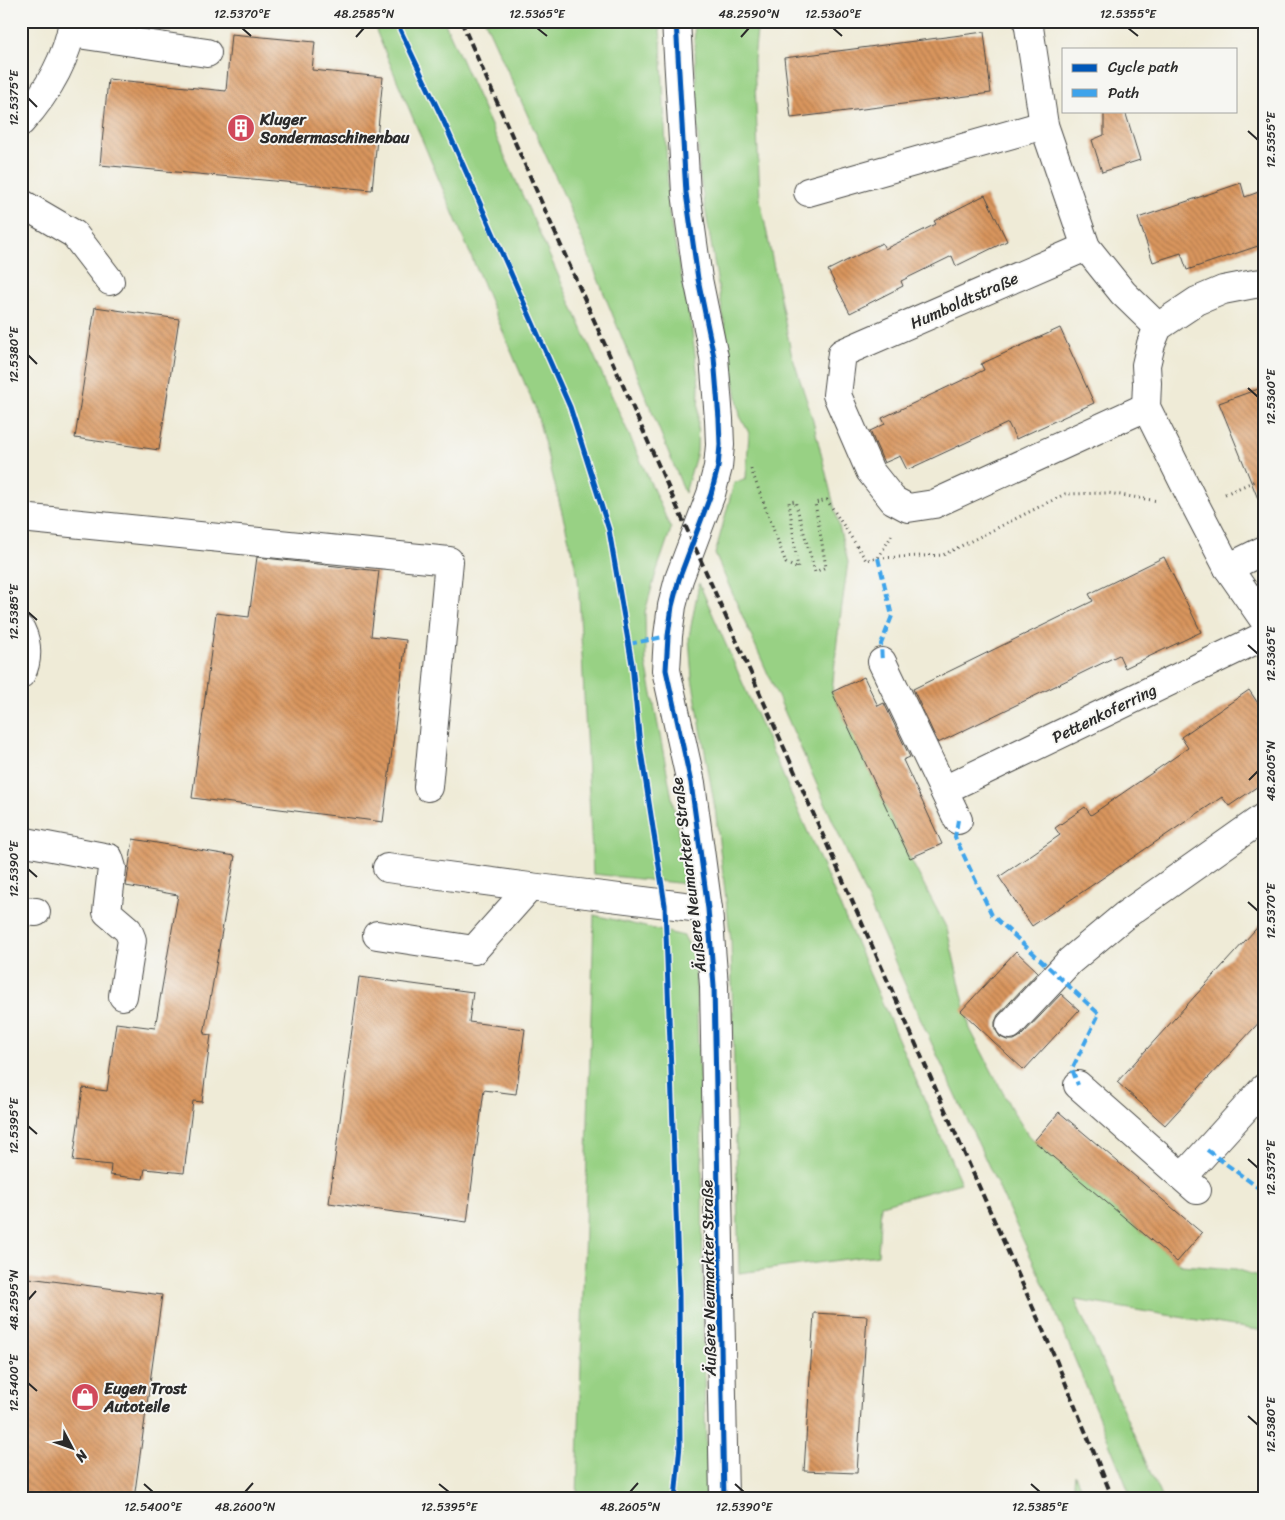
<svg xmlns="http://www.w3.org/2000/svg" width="1285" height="1520" viewBox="0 0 1285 1520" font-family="Sriracha,sans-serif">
	<defs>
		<pattern id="building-back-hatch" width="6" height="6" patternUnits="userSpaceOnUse" patternTransform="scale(1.25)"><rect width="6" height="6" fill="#d9955d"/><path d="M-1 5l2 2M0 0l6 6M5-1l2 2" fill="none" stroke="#b07a4d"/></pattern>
	</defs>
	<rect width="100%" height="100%" fill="#f6f6f2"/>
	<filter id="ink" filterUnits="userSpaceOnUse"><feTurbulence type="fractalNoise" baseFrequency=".02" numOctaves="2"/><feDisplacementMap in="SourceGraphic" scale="10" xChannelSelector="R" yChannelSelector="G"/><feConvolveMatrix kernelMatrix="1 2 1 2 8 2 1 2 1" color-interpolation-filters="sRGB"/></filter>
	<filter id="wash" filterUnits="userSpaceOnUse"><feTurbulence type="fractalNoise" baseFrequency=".0096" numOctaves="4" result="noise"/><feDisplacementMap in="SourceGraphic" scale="20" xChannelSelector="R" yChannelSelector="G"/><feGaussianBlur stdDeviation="1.12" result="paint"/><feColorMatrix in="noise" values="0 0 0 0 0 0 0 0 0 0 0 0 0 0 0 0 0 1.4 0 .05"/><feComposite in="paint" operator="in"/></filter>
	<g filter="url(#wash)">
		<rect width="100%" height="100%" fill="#efebd7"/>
		<g fill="#98d184" stroke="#627e58">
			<path d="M372 21H444L547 250 671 529 656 573 645 612 646 663 673 803 687 884 593 874 578 576 536 410Z"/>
			<path d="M485 21H659L661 40 669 214 691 324 699 385 697 452 685 493 566 200Z"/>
			<path d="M694 21H758L754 60 760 199 791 352 812 417 848 562 837 641 832 692 910 858 947 929 970 1029 1011 1108 1028 1135 1034 1141 1181 1265 1236 1269 1264 1278V1331L1075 1300 1162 1499H1132L1049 1296 919 1016 715 554 734 483 746 478 749 433 740 416 699 171Z"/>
			<path d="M699 583 961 1183 881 1205 878 1255 739 1273 731 941 715 808 692 678 689 637Z"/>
			<path d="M594 915 684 936 695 956 702 1155 703 1343 707 1479 705 1499H577Z"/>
			<path d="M1075 1475 1086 1499H1072Z"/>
		</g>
		<g id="blocks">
			<g fill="url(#building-back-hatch)">
				<path d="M984 32 991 93 791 118 784 58Z"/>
				<path d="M231 34 315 42 312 70 383 77 372 190 100 165 108 79 226 91Z"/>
				<path d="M1104 111H1125L1140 160 1102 172 1092 140 1104 135Z"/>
				<path d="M1241 183 1245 197 1264 190V244L1187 270 1181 253 1153 262 1138 218Z"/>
				<path d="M985 195 1007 241 956 266 952 256 901 281 903 286 850 313 828 270 882 243 885 249 936 224 934 221Z"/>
				<path d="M95 307 179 319 159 450 75 438Z"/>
				<path d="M1060 328 1094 403 1016 439 1008 423 907 470 900 456 884 463 870 431 885 424 882 418 984 370 981 364Z"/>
				<path d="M1264 387V511H1263L1219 403Z"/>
				<path d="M257 557 379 571 371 636 406 640 383 822 192 798 216 613 249 617Z"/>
				<path d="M1164 557 1201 632 1125 668 1119 655 938 743 913 689 1093 601 1089 594Z"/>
				<path d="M864 677 878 706 884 703 910 757 903 760 942 844 910 858 832 692Z"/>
				<path d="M1249 690 1264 712V782L1229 806 1222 797 1032 926 999 877 1060 835 1055 828 1085 807 1091 815 1188 748 1181 737Z"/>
				<path d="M133 839 235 856 204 1034 211 1035 202 1102 193 1101 184 1173 145 1169 143 1179 110 1175 111 1165 73 1161 83 1088 107 1091 116 1023 155 1028 178 895 126 886Z"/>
				<path d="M1264 920V1017L1165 1125 1117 1082Z"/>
				<path d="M1016 951 1038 972 998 1015 995 1022V1029L1000 1037 1007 1040H1014L1021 1036 1061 994 1079 1010 1024 1070 961 1011Z"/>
				<path d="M359 977 473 992 469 1022 525 1029 516 1094 484 1090 467 1222 329 1203Z"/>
				<path d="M1059 1112 1202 1233 1177 1262 1034 1141Z"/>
				<path d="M21 1277 162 1295 134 1499H21Z"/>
				<path d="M814 1313 867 1316 857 1473 804 1471Z"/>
			</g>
		</g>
	</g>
	<g filter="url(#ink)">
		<use href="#blocks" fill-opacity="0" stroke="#484845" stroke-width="1"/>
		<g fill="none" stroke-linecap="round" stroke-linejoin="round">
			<g stroke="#484845" stroke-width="30">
				<g id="minor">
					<path d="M676 21 686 193 698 279 714 357 719 419 720 445 718 467 711 494 679 579 672 606 668 636 666 670 691 783 708 909 714 986 724 1499"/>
					<path d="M1028 21 1044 125 1086 247 1123 293 1158 327"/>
					<path d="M71 33 207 53"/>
					<path d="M21 122C47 93 67 60 73 21"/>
					<path d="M808 192 1044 125"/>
					<path d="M21 203 74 234 110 281"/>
					<path d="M1086 247 842 353 837 395 870 471 893 500 908 508 934 504 1146 407"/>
					<path d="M1264 283 1254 284 1223 290 1197 301 1158 327 1151 344 1146 365 1147 383 1146 407 1191 497 1228 568 1264 620"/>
					<path d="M21 518 449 561 428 787"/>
					<path d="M1228 568 1264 550"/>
					<path d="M21 630C28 644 28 661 21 674"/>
					<path d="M882 662 958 820"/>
					<path d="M944 790 1264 636"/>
					<path d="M21 841 109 858 112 868 107 912 128 930 132 940 123 996"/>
					<path d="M387 868 530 887 708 909"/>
					<path d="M21 911 36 912"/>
					<path d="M377 935 474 950 530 887"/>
					<path d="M1010 1025 1070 961 1124 916 1264 817"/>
					<path d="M1078 1085 1197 1190"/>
					<path d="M1183 1177 1264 1088"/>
				</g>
			</g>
			<g stroke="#484845" stroke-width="3" stroke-dasharray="1 4" stroke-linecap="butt">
				<path d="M751 469 786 563 798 569 789 502 795 501 815 572 826 567 815 503 827 500 866 560 878 558 892 535"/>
				<path d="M1225 494 1264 477"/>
				<path d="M879 558 943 555 1065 494 1108 493 1158 501"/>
			</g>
			<use href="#minor" stroke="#fff" stroke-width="28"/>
			<path stroke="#2b2b2b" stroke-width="4" stroke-dasharray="8 4" stroke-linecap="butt" d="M461 21 1054 1355 1113 1499"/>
			<g stroke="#3ea3eb" stroke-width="4" stroke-dasharray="8 4" stroke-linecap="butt">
				<path d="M878 558 892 616 881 644 882 662"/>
				<path d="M629 644 668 636"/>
				<path d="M958 820 955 837 992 915 1099 1014 1072 1069 1078 1085"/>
				<path d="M1207 1150 1264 1192"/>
			</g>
			<g stroke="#f6f6f2" stroke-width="8">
				<g id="cycleway">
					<path d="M396 21 444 122 570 407 609 530 632 664 640 745 665 905 679 1294 680 1445 675 1499"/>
					<path d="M676 21 686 193 698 279 714 357 719 419 720 445 718 467 711 494 679 579 672 606 668 636 666 670 691 783 708 909 714 986 724 1499"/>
				</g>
			</g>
			<use href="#cycleway" stroke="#0057b8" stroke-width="5"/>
		</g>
	</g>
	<path fill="none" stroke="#2b2b2b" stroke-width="2" d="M242 28 251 36M537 28 547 36M833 28 842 36M1128 28 1138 36M356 37 364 28M741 37 749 28M28 98 37 107M1248 131 1258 140M28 355 37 364M1248 388 1258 397M28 612 37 620M1248 645 1258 654M1249 780 1258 771M28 869 37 877M1248 902 1258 911M28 1126 37 1134M1248 1159 1258 1168M28 1300 36 1291M28 1383 37 1391M1248 1416 1258 1425M144 1484 153 1492M439 1484 449 1492M735 1484 744 1492M1031 1484 1040 1492M245 1492 253 1483M630 1492 638 1483"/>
	<defs>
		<g id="building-disc" transform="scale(1.4375)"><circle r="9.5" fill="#d1495b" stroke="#f6f6f2"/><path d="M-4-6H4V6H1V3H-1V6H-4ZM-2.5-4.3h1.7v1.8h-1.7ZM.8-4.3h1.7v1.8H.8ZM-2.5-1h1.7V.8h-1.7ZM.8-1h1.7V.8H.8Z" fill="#fff"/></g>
		<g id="shop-disc" transform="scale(1.4375)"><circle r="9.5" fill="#d1495b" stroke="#f6f6f2"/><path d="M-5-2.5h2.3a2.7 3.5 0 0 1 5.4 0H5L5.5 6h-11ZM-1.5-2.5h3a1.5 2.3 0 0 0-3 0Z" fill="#fff"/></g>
	</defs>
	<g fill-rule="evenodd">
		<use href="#building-disc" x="241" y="128"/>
		<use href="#shop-disc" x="85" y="1397"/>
	</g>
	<g text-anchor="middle" stroke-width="4" stroke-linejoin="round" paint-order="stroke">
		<g font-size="16" font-weight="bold" fill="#2b2b2b" stroke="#f6f6f2" text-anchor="start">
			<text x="260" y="125">Kluger<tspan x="260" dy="18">Sondermaschinenbau</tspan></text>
			<text x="104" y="1394">Eugen Trost<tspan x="104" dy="18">Autoteile</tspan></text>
		</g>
		<g font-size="16" fill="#2b2b2b" stroke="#f6f6f2">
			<text transform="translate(964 300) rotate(-24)" y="6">Humboldtstraße</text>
			<text transform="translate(1104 713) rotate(-26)" y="6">Pettenkoferring</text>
			<text transform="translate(688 875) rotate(-97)" y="6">Äußere Neumarkter Straße</text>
			<text transform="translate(708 1278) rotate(-91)" y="6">Äußere Neumarkter Straße</text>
		</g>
	</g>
	<rect width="1285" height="1520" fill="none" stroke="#f6f6f2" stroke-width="55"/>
	<rect x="1062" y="48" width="175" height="65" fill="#f6f6f2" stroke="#a5a5a2"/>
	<rect x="1072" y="64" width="25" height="8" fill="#0057b8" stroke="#a5a5a2"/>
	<text x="1108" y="72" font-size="15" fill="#2b2b2b">Cycle path</text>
	<rect x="1072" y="89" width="25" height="8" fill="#3ea3eb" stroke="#a5a5a2"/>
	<text x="1108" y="98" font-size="15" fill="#2b2b2b">Path</text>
	<g transform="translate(72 1448) rotate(131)" stroke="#f6f6f2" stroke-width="4" paint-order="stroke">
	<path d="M0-4L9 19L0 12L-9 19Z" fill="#2b2b2b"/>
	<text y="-8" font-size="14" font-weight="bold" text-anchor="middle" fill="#2b2b2b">N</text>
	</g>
	<rect x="28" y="28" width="1230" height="1464" fill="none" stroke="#2b2b2b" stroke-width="2"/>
	<g font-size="12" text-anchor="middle" fill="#2b2b2b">
		<text x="242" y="18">12.5370°E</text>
		<text x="364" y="18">48.2585°N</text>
		<text x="537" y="18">12.5365°E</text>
		<text x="749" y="18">48.2590°N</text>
		<text x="833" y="18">12.5360°E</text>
		<text x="1128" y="18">12.5355°E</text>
		<text transform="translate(14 98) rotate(-90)" y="4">12.5375°E</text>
		<text transform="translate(1271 140) rotate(-90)" y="4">12.5355°E</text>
		<text transform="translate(14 355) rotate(-90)" y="4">12.5380°E</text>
		<text transform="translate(1271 397) rotate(-90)" y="4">12.5360°E</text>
		<text transform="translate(14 612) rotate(-90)" y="4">12.5385°E</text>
		<text transform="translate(1271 654) rotate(-90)" y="4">12.5365°E</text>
		<text transform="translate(1271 771) rotate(-90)" y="4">48.2605°N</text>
		<text transform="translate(14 869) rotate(-90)" y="4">12.5390°E</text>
		<text transform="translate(1271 911) rotate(-90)" y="4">12.5370°E</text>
		<text transform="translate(14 1126) rotate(-90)" y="4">12.5395°E</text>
		<text transform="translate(1271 1168) rotate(-90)" y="4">12.5375°E</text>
		<text transform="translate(14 1300) rotate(-90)" y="4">48.2595°N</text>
		<text transform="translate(14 1383) rotate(-90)" y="4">12.5400°E</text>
		<text transform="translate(1271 1425) rotate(-90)" y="4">12.5380°E</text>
		<text x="153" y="1511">12.5400°E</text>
		<text x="245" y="1511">48.2600°N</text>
		<text x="449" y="1511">12.5395°E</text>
		<text x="630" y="1511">48.2605°N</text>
		<text x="744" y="1511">12.5390°E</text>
		<text x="1040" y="1511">12.5385°E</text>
	</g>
</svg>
